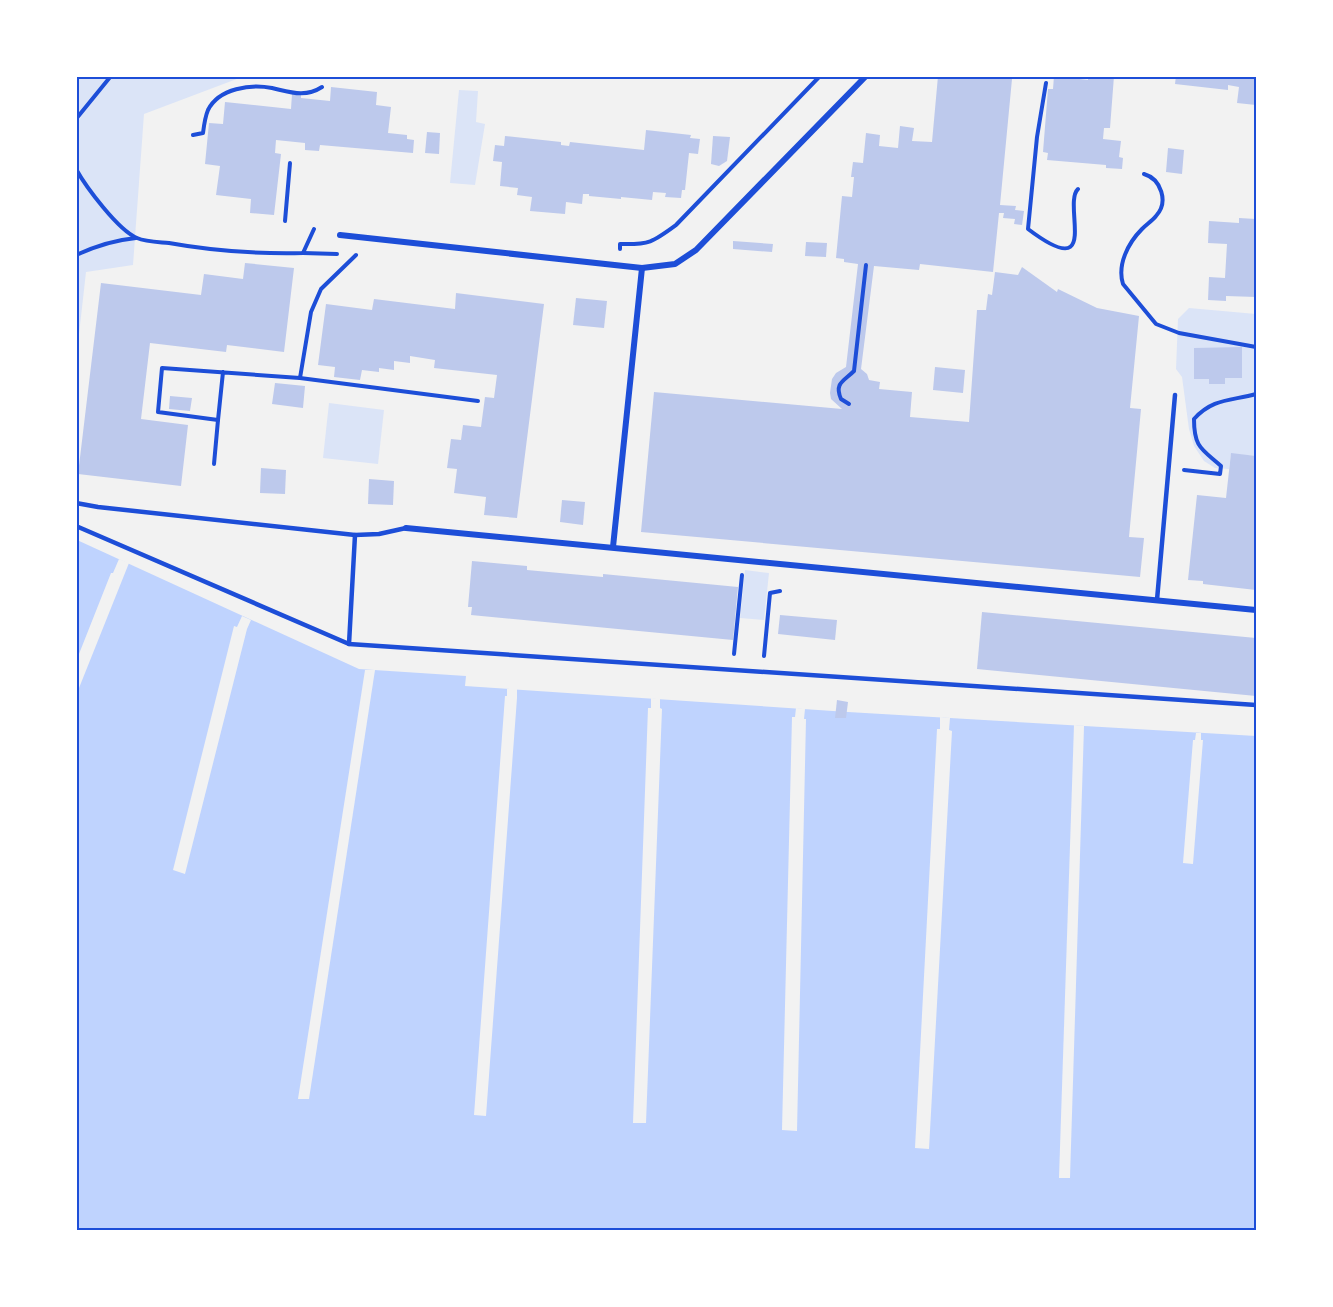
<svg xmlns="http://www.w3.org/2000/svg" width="1333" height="1307" viewBox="0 0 1333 1307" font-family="'Fira Sans',sans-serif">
	<rect width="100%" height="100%" fill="#f2f2f2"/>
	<g fill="#dbe4f7">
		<path d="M77 77H242L144 114 133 265 86 272 77 352Z"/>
		<path d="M459 90 478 91 476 122 485 124 475 185 450 183Z"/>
		<path d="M1189 308 1256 314V456L1231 454 1229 469 1215 468 1204 461 1194 446 1189 429 1182 377 1176 369 1178 319Z"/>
		<path d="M329 403 384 410 378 464 323 458Z"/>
		<path d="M745 570 769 573 764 620 740 618Z"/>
	</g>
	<path fill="#bfd3fe" d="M77 540 359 669 466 676 465 686 848 712 1256 736V1230H77Z"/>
	<g fill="#f2f2f2">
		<path d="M119 559 129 563 77 693V659L111 573H113Z"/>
		<path d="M242 616 251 620 247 629 185 874 173 870 234 626 237 627Z"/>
		<path d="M365 670H375L309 1099H298Z"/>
		<path d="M507 689H517V698L486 1116 474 1115 505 696H507Z"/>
		<path d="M651 698 660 699V708L662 709 646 1123H633L648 708H651Z"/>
		<path d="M796 708 805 709 804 719H806L797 1131 782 1130 792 717H795Z"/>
		<path d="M940 717 950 718 949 730 952 731 929 1149 915 1148 937 729H940Z"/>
		<path d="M1074 725 1084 726 1070 1178H1059Z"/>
		<path d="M1196 733H1201V740H1203L1193 864 1183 863 1193 740H1195Z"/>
	</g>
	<g fill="#bdc9ec">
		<path d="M938 76H991L1012 79 1000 205 1016 206 1015 210 1024 211 1022 225 1014 224 1015 219 1003 218 1004 213H999L993 272 920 264 919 270 874 266 861 369 867 374 869 380 880 382 879 389 912 392 910 417 969 422 977 310H986L988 294 992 295 995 272 1018 275 1022 267 1057 292 1058 289 1097 308 1139 316 1130 408 1141 409 1129 537 1144 538 1140 577 641 532 654 392 842 409 831 399 830 393 832 379 836 373 846 367 858 264 844 262V259L836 258 842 196 852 197 854 177H851L853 162 863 163 866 133 880 135 879 146 898 148 900 126 914 128 912 141 932 142Z"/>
		<path d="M1054 76 1088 80V76H1114L1110 128H1104L1103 139 1121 141 1119 157 1123 158 1122 169 1106 168V165L1047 160 1048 153 1043 152 1048 89H1053Z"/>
		<path d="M1176 76H1256V105L1237 103 1239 87 1228 85V90L1175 84Z"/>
		<path d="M331 87 377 92 376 105 391 107 388 133 407 135V139L414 140 413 153 320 145 319 151 305 150V143L276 140 275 153 281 154 274 215 250 213 251 199 216 195 220 166 205 164 209 123 223 124 225 102 291 109 292 94 301 95V98L330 101Z"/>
		<path d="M646 130 691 135 690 138 700 139 698 154 689 153 685 190H682L681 198 665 197 666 193 653 192 652 200 621 197V199L589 196V194H583L582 204 566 202 565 214 530 211 532 197 517 195 518 188 500 186 502 162 493 161 495 145 504 146 505 136 561 142V145L569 146 570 142 644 150Z"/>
		<path d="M427 132 440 133 439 154 425 153Z"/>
		<path d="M713 136 730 137 727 161 719 166 711 164Z"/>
		<path d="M1168 148 1184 150 1182 174 1166 172Z"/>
		<path d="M1239 218 1256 219V297L1226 296V301L1208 300 1209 277 1225 278 1227 244 1208 243 1209 221 1239 223Z"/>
		<path d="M733 241 773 244 772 252 733 249Z"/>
		<path d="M806 242 827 243 826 257 805 256Z"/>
		<path d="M245 263 294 268 284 352 227 345 226 352 150 343 141 419 188 425 181 486 78 474 101 283 201 295 204 274 243 279Z"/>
		<path d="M456 293 544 304 517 518 484 515 486 497 454 493 457 469 447 468 451 439 461 440 463 425 481 427 485 397 494 398 497 375 434 368 435 360 410 356V363L394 361V370L379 368V372L362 370 360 380 334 377 335 367 318 365 326 304 372 310 374 299 455 309Z"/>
		<path d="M576 298 607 301 604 328 573 325Z"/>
		<path d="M1242 347V378H1225V384H1209V379H1194V348Z"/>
		<path d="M935 367 965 370 963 393 933 390Z"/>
		<path d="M275 383 305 386 303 408 272 404Z"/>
		<path d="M170 396 192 398 190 411 169 409Z"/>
		<path d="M1231 453 1256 456V590L1203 584V581L1188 580 1197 495 1226 498Z"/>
		<path d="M261 468 286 470 285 494 260 493Z"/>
		<path d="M369 479 394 481 393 505 368 504Z"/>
		<path d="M562 500 585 502 583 525 560 522Z"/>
		<path d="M472 561 527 566V570L603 577V574L738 587 733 640 471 615 472 607H468Z"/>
		<path d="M982 612 1256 638V696L977 669Z"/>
		<path d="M780 615 837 620 835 640 778 634Z"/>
		<path d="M837 700 848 702 846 718H835Z"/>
	</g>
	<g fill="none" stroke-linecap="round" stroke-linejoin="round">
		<g stroke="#1d4ed8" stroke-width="4">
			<path d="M1046 83 1037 137 1028 229C1102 285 1062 204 1078 189"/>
			<path d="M76 119 111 76"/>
			<path d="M193 135 203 133C204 125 205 117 208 110 219 88 251 84 272 88 290 92 305 98 322 87"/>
			<path d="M76 169C86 187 118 230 137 238 146 242 159 242 169 243 213 251 258 254 303 253L314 229"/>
			<path d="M1144 174C1161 179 1169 202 1156 216 1152 221 1147 224 1142 229 1128 243 1117 265 1123 284L1156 324 1179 333 1256 347"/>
			<path d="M285 221 290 163"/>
			<path d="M620 249V244C649 245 653 242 676 225L820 76"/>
			<path d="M303 253 337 254"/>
			<path d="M76 255C96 246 114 240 136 238"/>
			<path d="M223 372 218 420 158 412 162 368 300 378 311 312 321 289 356 255"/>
			<path d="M300 378 478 401"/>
			<path d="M849 404 841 399C834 383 844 381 854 371L866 265"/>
			<path d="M214 464 218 420"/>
			<path d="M1184 470 1220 474 1221 466C1202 449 1194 448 1194 419 1213 398 1231 401 1256 394"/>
			<path d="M734 654 742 575"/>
			<path d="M764 656 770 593 780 591"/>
		</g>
		<g stroke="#1d4ed8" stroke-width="4.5">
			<path d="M76 503 98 507 355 535 379 534 406 528"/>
			<path d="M76 526 349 644 1256 705"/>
			<path d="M1157 600 1175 395"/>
			<path d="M349 644 355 535"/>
		</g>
		<g stroke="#1d4ed8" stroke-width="6">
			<path d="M340 235 642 268 675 264 696 250 866 76"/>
			<path d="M406 528 1256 610"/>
			<path d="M613 547 642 268"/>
		</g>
	</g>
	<rect width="1333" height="1307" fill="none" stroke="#ffffff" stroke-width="156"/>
	<rect x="78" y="78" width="1177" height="1151" fill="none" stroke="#1d4ed8" stroke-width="2"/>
</svg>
